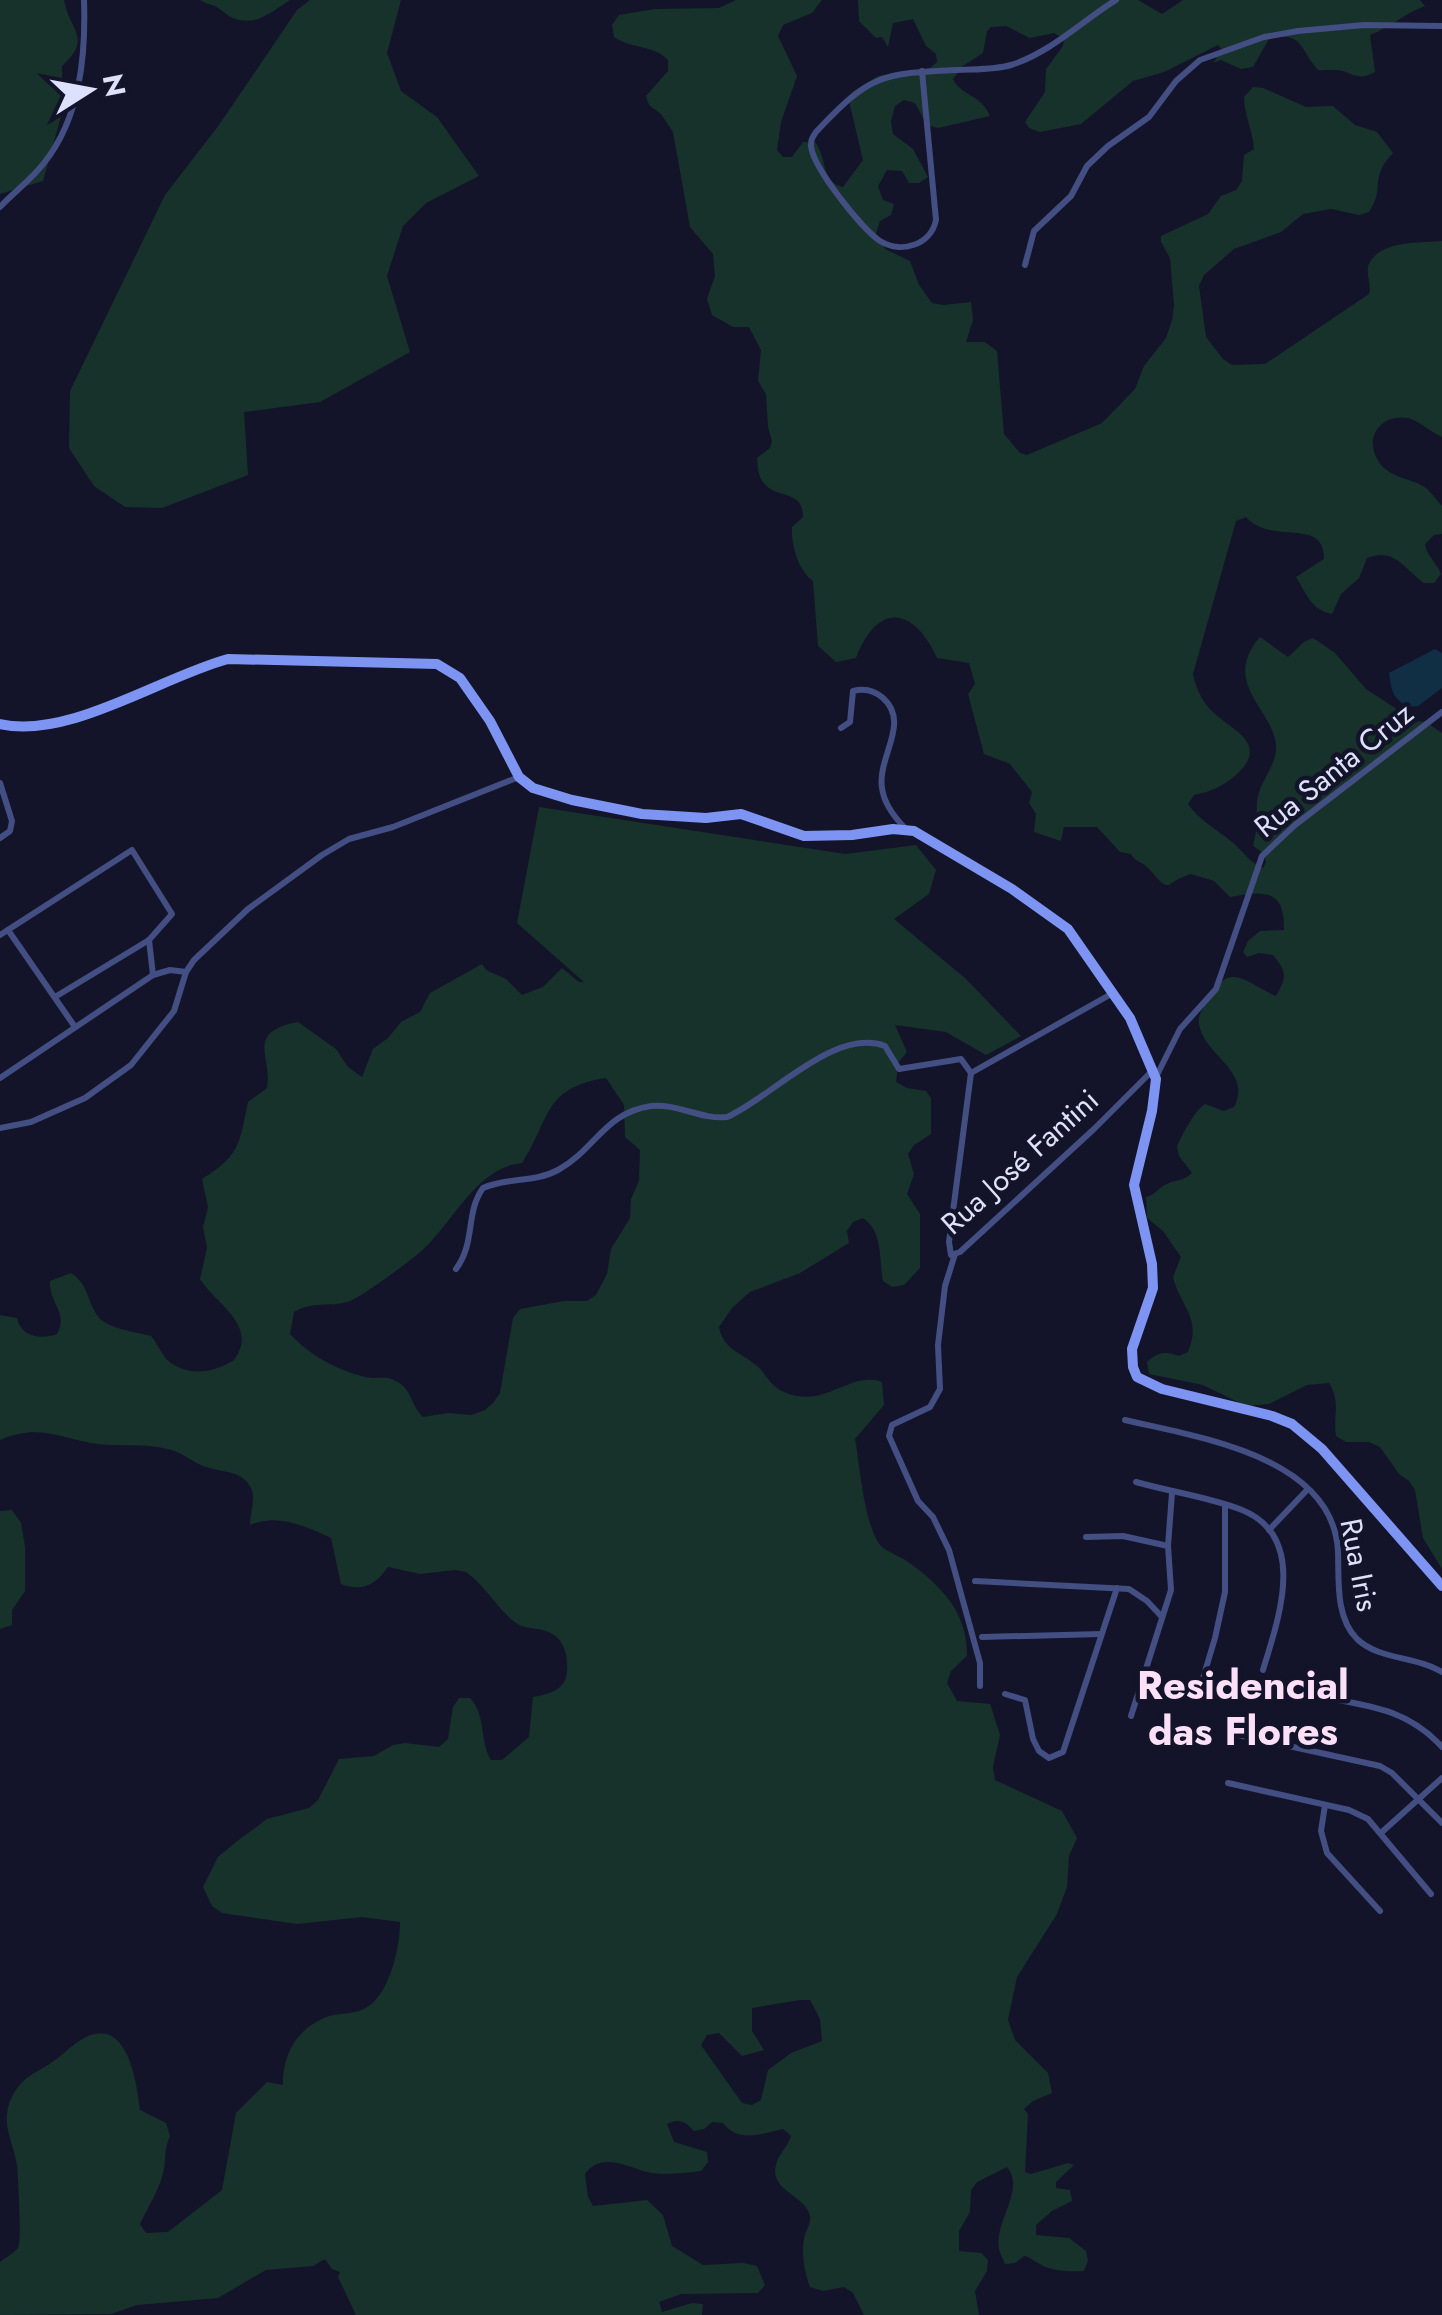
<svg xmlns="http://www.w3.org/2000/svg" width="1442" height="2315" viewBox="0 0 1442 2315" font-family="Jost,sans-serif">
	<rect width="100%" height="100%" fill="#131429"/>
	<g fill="#17322b" fill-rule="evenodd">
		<path d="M0 0H64C70 32 93 38 62 66L63 109 43 181 0 194Z"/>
		<path d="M200 0H290C270 13 253 29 229 16 225 13 218 8 215 6 210 4 205 3 200 0Z"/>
		<path d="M310 0H401L387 53 401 91 437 117 479 176 426 203 403 226 387 276 410 352 320 402 244 412 248 475 162 508 125 507 94 486 69 448 70 391 165 195 219 125 297 10Z"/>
		<path d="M736 0H822L812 13 783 25 778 36 797 76 781 122 777 150 783 157H792L803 142H815C827 157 821 183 843 187L863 160 849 101 852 92 878 76 930 68 937 62 936 54 926 46 913 19 893 23 888 47 882 37 876 38 859 21 858 0H1138L1162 14 1183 0H1420L1425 6C1405 13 1391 27 1370 35L1375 72C1360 80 1357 76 1343 71 1336 69 1326 71 1318 70 1298 47 1305 34 1270 37L1253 67 1241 69 1221 60 1213 63 1222 50 1218 45 1164 72 1133 81 1081 124 1040 132 1029 128 1025 122 1045 92 1046 69 1063 46 1064 39 1054 33 1030 38 1006 26 991 27 987 31 983 53 963 66 953 79C961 96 981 94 990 116L938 128 927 125 915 103 904 100 895 106 891 121 893 134 913 149 928 177 919 183H909L902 171 887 170 878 186 883 200 894 204 891 215 880 221 876 234 885 249 910 261 919 285 932 303 943 305 971 302 973 320 966 342H985L997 351 1004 434 1020 453 1027 455 1102 423 1135 389 1144 366 1166 338 1172 320 1174 305 1170 258 1161 242V236L1208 214 1221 196 1236 190 1242 181 1244 155 1254 149C1253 131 1244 115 1244 97L1253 87 1263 88 1306 107 1333 106 1355 125 1377 132 1393 153C1368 179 1386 187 1369 212L1359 215 1331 209 1303 214 1281 232 1234 249 1204 275 1199 286 1206 337 1223 359 1232 365 1265 364 1369 294C1372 284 1364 270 1370 262 1383 240 1421 243 1442 241V437C1430 432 1420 421 1408 418 1380 413 1363 439 1379 462 1390 479 1413 478 1426 488 1432 493 1437 501 1442 506V534L1434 535 1425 544C1427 557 1436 561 1441 574L1434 583H1424C1404 569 1395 547 1367 558L1359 578 1341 594 1332 614C1310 609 1307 594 1296 577L1324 559C1325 516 1271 546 1246 517L1236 521 1193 674C1196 690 1204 705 1216 715 1238 733 1268 746 1236 775 1221 787 1213 791 1194 795L1188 804C1200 821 1216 829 1232 842 1243 851 1249 862 1263 868L1266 862 1263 853 1253 846C1258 827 1256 819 1257 801 1259 783 1275 767 1276 750 1279 713 1218 685 1260 637L1288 657 1304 642 1313 638 1335 653 1366 689 1415 721 1426 722 1442 733V1569L1423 1538 1415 1490 1409 1481 1399 1474 1380 1447 1369 1442H1346L1336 1436C1333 1415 1341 1402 1329 1383L1307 1385 1269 1404 1246 1406 1203 1385 1149 1374 1147 1362C1158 1352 1165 1351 1179 1356L1188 1352C1202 1317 1181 1308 1173 1277L1181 1257 1163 1231 1147 1218 1146 1197C1156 1194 1157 1189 1165 1185 1175 1179 1183 1182 1192 1173L1179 1156 1177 1146C1183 1134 1194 1111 1205 1104L1224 1111 1234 1107C1253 1071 1204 1056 1199 1024 1197 1013 1206 1005 1211 996 1230 959 1250 986 1276 996 1287 977 1287 972 1273 955L1259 953 1247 957 1243 952 1248 941 1260 931 1284 930C1285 888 1263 891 1230 897L1214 881 1191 874C1164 882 1172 896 1150 870 1143 861 1137 864 1131 854L1120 852 1097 827H1064L1061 841 1034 832 1036 814 1029 803 1032 792 1010 764 984 754 968 694 975 684 969 663 937 658C914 607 878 601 856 658L836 662 818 646 813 581C798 570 791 545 792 527L803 517C803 488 775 500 763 482 758 476 758 466 757 458L770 448 772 441 768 427 766 394 758 381 761 350 749 327H733L712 315 707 299 715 276 713 254 690 227 673 132 661 114 649 105 646 96 668 71V60C655 45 631 49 614 37L612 25 619 15 655 9 719 8Z"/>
		<path d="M539 807 845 854 916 845 936 870 929 894 894 919 966 979 1021 1036 986 1055 946 1032 895 1025 907 1052 898 1063 896 1082 907 1088 926 1091 931 1098V1134L914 1145 908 1154 914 1174 907 1194 920 1214V1268L904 1285 892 1287 883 1281C879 1259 883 1231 863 1218L853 1222 847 1231 849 1243 800 1273 750 1292 732 1308 719 1327C723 1349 740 1352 756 1365 766 1373 770 1387 784 1392 826 1410 849 1370 882 1382L884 1405 855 1439C860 1466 864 1526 881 1546 887 1552 900 1556 908 1562 941 1585 968 1613 967 1656L951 1671 947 1683 957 1701 990 1704 1000 1735 993 1767 995 1780 1062 1811 1077 1838 1069 1856 1067 1887 1057 1914 1017 1977 1008 2020 1015 2040 1048 2073 1052 2093 1033 2101 1024 2109 1028 2114 1025 2172 1031 2174 1068 2163 1074 2165 1056 2182V2188L1070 2190 1072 2201 1052 2211 1036 2225V2235L1069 2238 1086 2251 1088 2261 1084 2271C1072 2272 1050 2271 1040 2264 1034 2261 1030 2257 1024 2256L1015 2263 1005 2264C1003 2259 1000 2254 999 2249 994 2221 1026 2190 1007 2167L977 2182 971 2190 970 2212 959 2231V2251L981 2253 988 2260 987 2271 975 2291 979 2315H864L853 2293 844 2287 823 2291 810 2287C805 2273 801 2255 804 2239 805 2231 811 2225 810 2216 807 2196 769 2191 776 2165 778 2154 788 2147 791 2136L783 2129C761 2134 738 2143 723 2123L712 2122 704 2129 694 2131C685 2121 679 2118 667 2124L674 2142 707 2152 708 2162 701 2171C687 2173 667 2175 652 2173 629 2169 603 2150 585 2174L588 2197 593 2206 647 2200 663 2215 672 2246 703 2265 743 2263 757 2266 765 2285 758 2293 681 2294 659 2302 662 2312 692 2303 703 2304 702 2315H356L338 2277 340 2272 332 2269 325 2259 313 2266 266 2270 218 2298 137 2305 111 2314 0 2315V2262C5 2258 14 2253 18 2248 22 2243 18 2175 17 2165 13 2141 0 2123 11 2099 23 2074 35 2075 55 2060 65 2053 75 2042 86 2037 128 2017 137 2084 140 2110L166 2123 170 2136C164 2149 166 2157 164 2169 161 2187 148 2207 140 2224L146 2233 168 2232 222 2190 236 2113 267 2082 283 2085C282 2056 296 2030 324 2018 336 2012 350 2015 362 2010 389 1999 400 1948 400 1922L362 1917 297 1924 222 1913 212 1906 203 1887 218 1857 236 1842 267 1819 309 1808 318 1800 339 1759 374 1756 393 1745 405 1743 439 1747 448 1739 453 1707 459 1698H470C487 1717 479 1740 491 1760H502L529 1737 533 1697C561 1692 571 1684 566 1655 564 1646 561 1640 554 1635 542 1626 528 1631 516 1623 497 1609 485 1585 466 1572L455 1570 420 1574 388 1567C375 1585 363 1592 341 1584L331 1538C304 1526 279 1513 250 1525 250 1509 259 1494 246 1481 237 1471 221 1472 210 1468 195 1465 183 1452 168 1449 145 1443 121 1447 98 1444 60 1439 40 1423 0 1440V1315L17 1318C21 1337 41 1340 57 1334 69 1312 49 1304 50 1281L71 1273C88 1284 87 1300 97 1315 106 1329 136 1332 151 1336 158 1344 162 1357 171 1363 191 1377 215 1372 234 1360 259 1326 217 1305 200 1279L207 1248 203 1227 208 1207 202 1179C240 1155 239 1145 248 1102L267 1088C273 1058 244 1032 298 1022L336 1049 348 1067 362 1077 373 1049 388 1038 401 1022 420 1012 430 993 482 964 486 970 506 979 522 995 543 987 562 968 579 982H584L517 923ZM606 1078 624 1105 625 1137 640 1150 639 1181 631 1199 630 1218 611 1249 607 1274 596 1295 587 1301H564L520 1309 513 1318 500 1393 493 1403 485 1410 471 1415 448 1413 423 1417C411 1406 412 1389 396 1381 385 1375 376 1380 365 1377 337 1370 309 1355 290 1334L294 1312C312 1301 329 1307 347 1302 358 1300 407 1263 418 1254 453 1225 474 1168 522 1163 551 1119 542 1088 606 1078ZM800 2000H810L820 2019 822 2041 791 2053 768 2070 761 2100 752 2105 742 2103 701 2045 707 2035 719 2033 742 2056 764 2050 752 2031V2008Z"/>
		<path d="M12 1510 21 1523 25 1547V1591L12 1610V1625L0 1629V1511Z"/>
	</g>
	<path fill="#102f45" d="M1435 649 1442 653V688L1418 706 1408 707C1391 696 1392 691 1389 673Z"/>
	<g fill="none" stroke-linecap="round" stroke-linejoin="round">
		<g stroke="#434e83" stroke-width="6">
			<path d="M922 71 936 220C931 245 901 254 880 241 862 229 813 168 811 146 811 139 812 138 816 132 871 74 879 74 957 70 975 69 994 70 1011 65 1050 53 1082 21 1116 0"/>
			<path d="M0 207C14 192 31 180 44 163 80 118 86 56 84 0"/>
			<path d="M1025 265 1034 231 1071 196 1087 166 1108 146 1149 117 1176 81 1200 60 1264 37 1298 31 1364 25 1442 26"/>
			<path d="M841 728 850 722 853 691C864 688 874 690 883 698 911 723 877 757 882 788 884 804 895 818 906 829"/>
			<path d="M0 783 12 821 10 831 0 838"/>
			<path d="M8 930 75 1027"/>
			<path d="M0 935 132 850 172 914 149 940 153 975"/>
			<path d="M55 997 149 940"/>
			<path d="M971 1073 949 1242 951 1255 960 1252 1094 1129 1153 1070"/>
			<path d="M971 1073 1113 993"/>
			<path d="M1156 1077 1180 1029 1216 989 1262 856 1295 825 1442 712"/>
			<path d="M0 1078 153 975 170 970 186 972"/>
			<path d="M0 1128 31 1122 85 1098 131 1065 174 1011 186 972 194 960 248 909 322 855 349 839 393 827 519 777"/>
			<path d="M955 1254 945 1286 938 1345 940 1389 930 1407 892 1425 889 1436 918 1501 933 1517 949 1550 980 1663V1686"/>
			<path d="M456 1269C476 1242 465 1213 483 1188 507 1177 534 1183 558 1170 596 1149 604 1113 651 1106 677 1103 701 1120 727 1117 771 1098 834 1027 885 1046L899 1069 961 1059 971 1073"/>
			<path d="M1125 1420C1197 1437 1333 1456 1338 1551 1339 1579 1335 1617 1357 1639 1379 1660 1416 1656 1442 1672"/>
			<path d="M1136 1482C1171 1492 1209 1497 1242 1510 1309 1537 1278 1620 1263 1670"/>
			<path d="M1269 1530 1307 1490"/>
			<path d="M1086 1537 1123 1536 1168 1546"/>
			<path d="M975 1581 1129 1589 1147 1601 1162 1617"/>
			<path d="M982 1637 1101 1634"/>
			<path d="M1005 1694 1025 1700 1033 1739 1039 1751 1049 1758 1063 1752 1117 1588"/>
			<path d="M1306 1694C1359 1705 1404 1705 1442 1747"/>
			<path d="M1197 1698 1215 1638 1225 1592V1505"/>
			<path d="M1131 1716 1171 1590 1168 1546 1172 1493"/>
			<path d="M1234 1734 1380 1766 1392 1773 1442 1823"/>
			<path d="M1228 1783 1349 1810 1368 1819 1431 1894"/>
			<path d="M1325 1805 1321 1831 1327 1853 1380 1911"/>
			<path d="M1382 1832 1442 1778"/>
		</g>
		<path stroke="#7e94f3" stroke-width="10" d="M0 724C68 740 161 677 228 659L437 664 460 678 490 721 519 777 533 788 572 800 642 814 706 818 741 814 804 836 852 835 893 829 914 831 1012 889 1068 929 1130 1018 1156 1079 1152 1111 1134 1185 1152 1264 1153 1288 1132 1349 1133 1367 1137 1377 1162 1389 1272 1416 1292 1424 1322 1449 1442 1586"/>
	</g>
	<g text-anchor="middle" stroke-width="9" stroke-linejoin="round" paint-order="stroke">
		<g font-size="30" fill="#dee1fc" stroke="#131429">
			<text transform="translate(1334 770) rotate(-39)" y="10">Rua Santa Cruz</text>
			<text transform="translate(1020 1162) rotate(-42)" y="10">Rua José Fantini</text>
			<text transform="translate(1359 1565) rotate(79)" y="10">Rua Iris</text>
		</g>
		<g font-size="40" font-weight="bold" fill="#fce0f8" stroke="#131429">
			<text x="1243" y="1699">Residencial<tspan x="1243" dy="46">das Flores</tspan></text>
		</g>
	</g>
	<g transform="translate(90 90) rotate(79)" stroke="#131429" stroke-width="8" paint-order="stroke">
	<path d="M0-8L18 38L0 25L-18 38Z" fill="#dee1fc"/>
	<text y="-15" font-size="28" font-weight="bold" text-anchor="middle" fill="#dee1fc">N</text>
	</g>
</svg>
